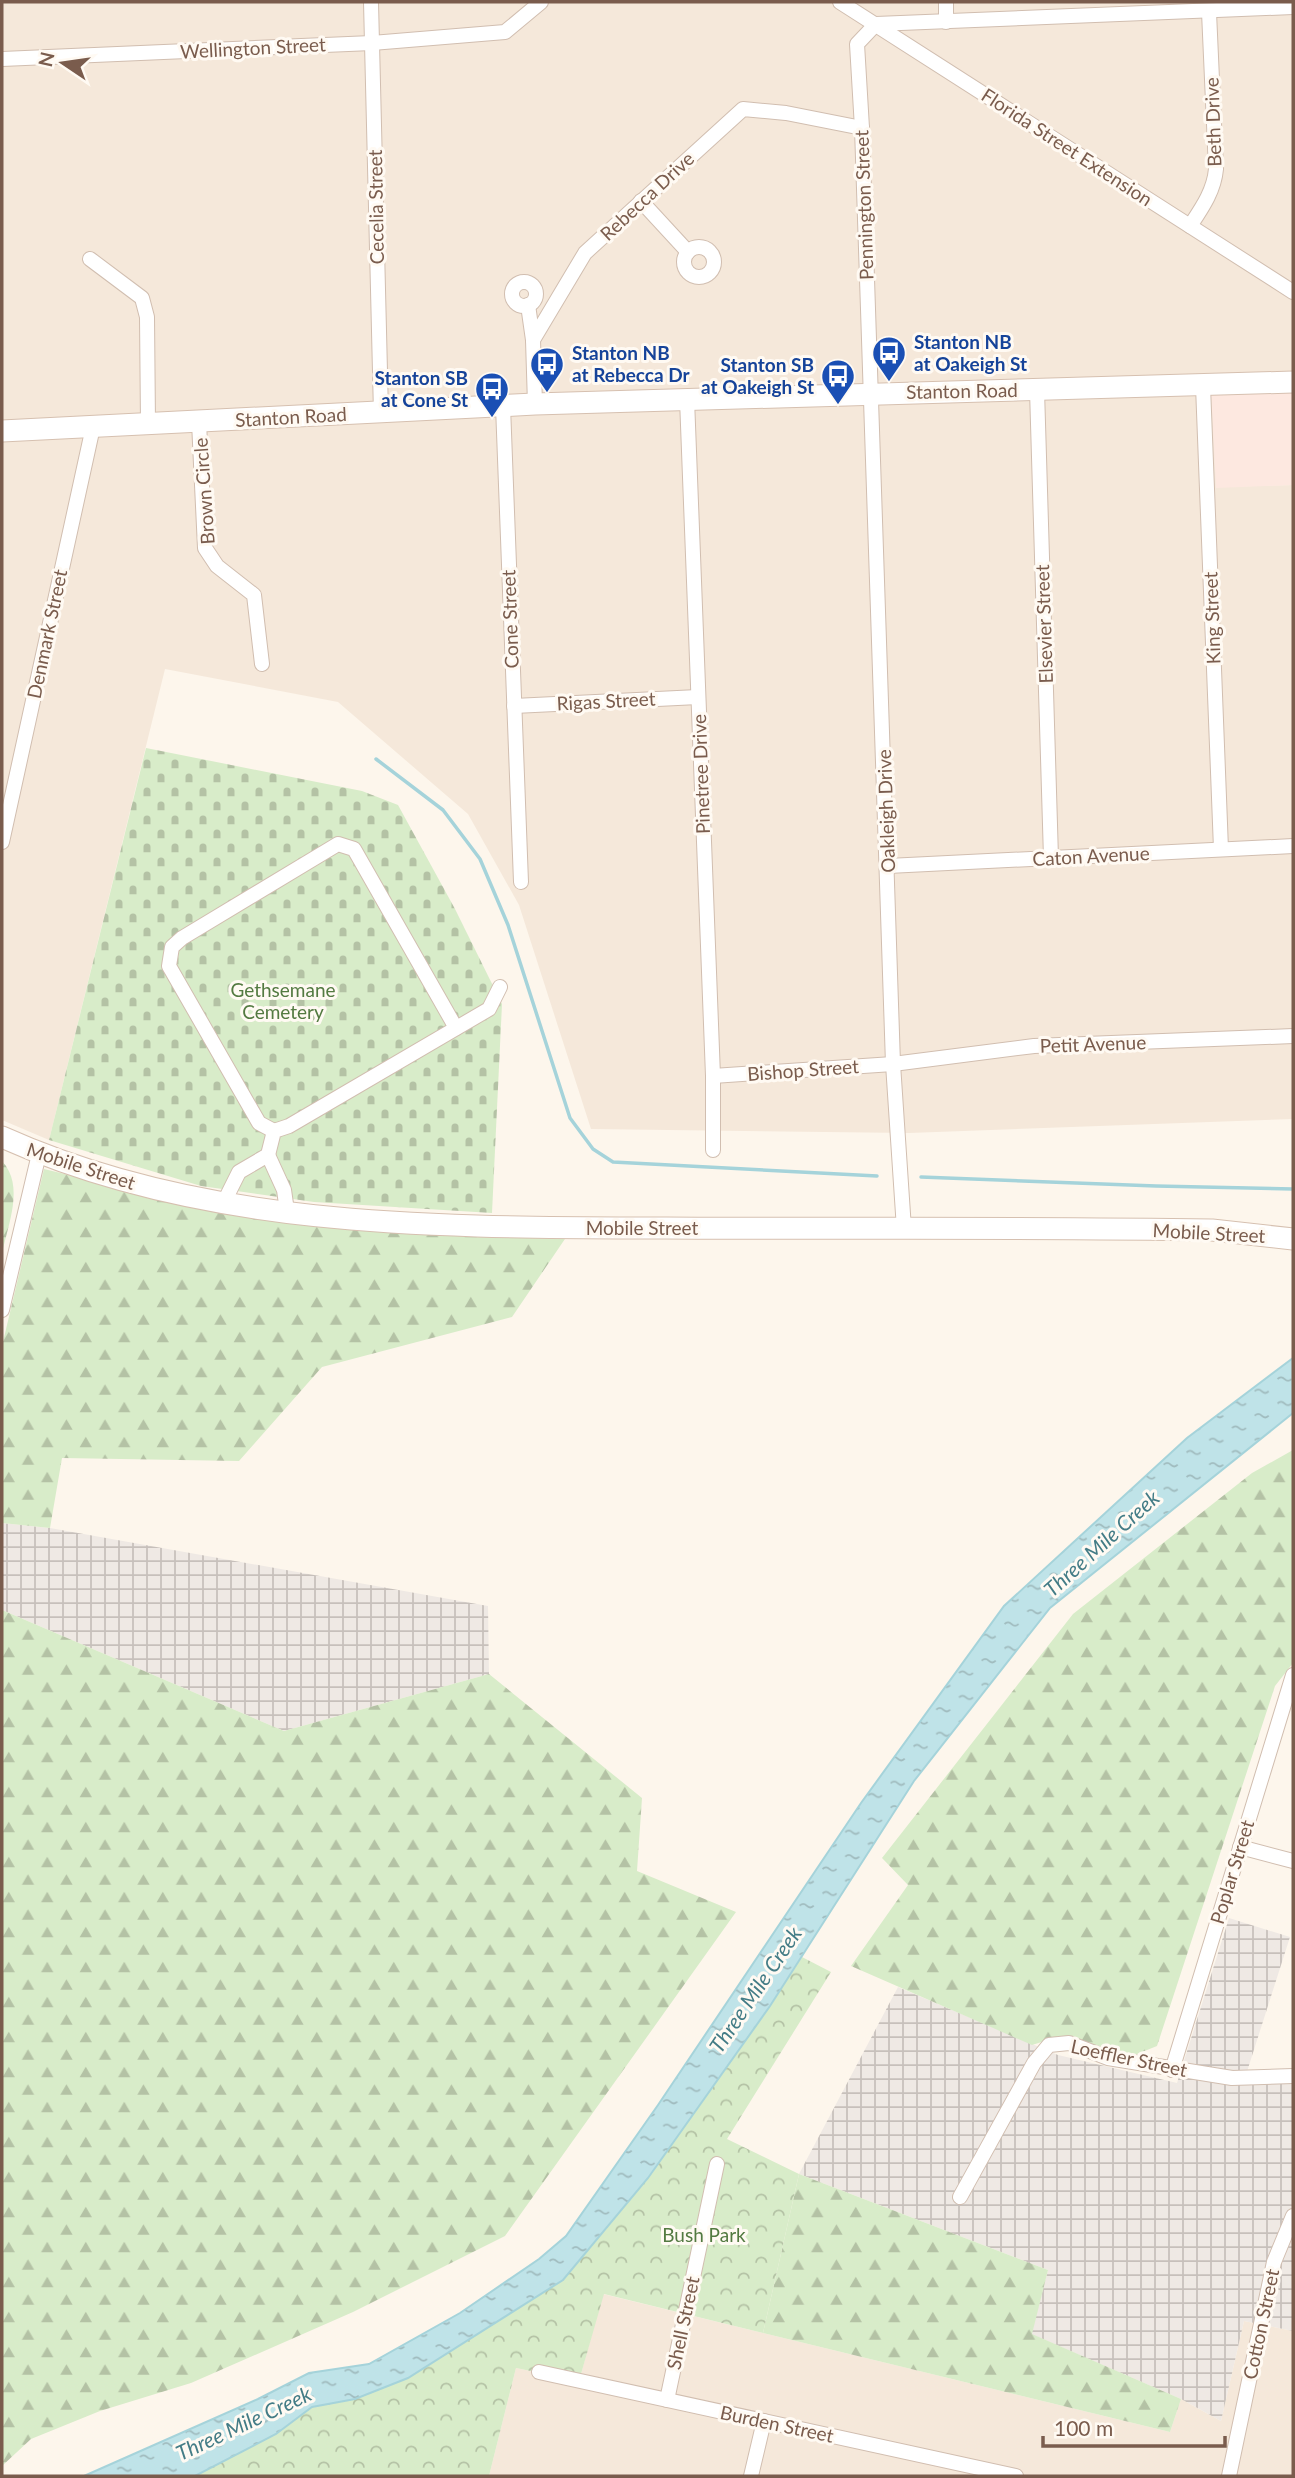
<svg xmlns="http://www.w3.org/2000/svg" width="1295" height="2478" viewBox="0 0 1295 2478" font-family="Lato,sans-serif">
	<defs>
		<pattern id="industrial-grid" width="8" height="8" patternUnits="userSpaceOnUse" patternTransform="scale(1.75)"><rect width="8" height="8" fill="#efe9e4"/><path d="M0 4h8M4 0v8" fill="none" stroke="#c7c0bb"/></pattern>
		<pattern id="forest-firs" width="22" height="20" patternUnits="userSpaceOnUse" patternTransform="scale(1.75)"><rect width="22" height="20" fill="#d8ecc9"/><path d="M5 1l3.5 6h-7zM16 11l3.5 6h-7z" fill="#b4c2a5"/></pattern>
		<pattern id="cemetery-stones" width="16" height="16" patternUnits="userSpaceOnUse" patternTransform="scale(1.75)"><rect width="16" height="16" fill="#d8ecc9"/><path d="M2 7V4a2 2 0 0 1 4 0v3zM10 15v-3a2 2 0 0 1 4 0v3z" fill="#b4c2a5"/></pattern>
		<pattern id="park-crowns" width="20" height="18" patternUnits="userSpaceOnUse" patternTransform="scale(1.75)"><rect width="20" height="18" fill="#d8ecc9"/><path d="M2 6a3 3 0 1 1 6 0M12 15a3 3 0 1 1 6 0" fill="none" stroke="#b4c2a5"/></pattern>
		<pattern id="water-ripples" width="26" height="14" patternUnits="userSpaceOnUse" patternTransform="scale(1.75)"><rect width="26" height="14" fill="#bfe3e8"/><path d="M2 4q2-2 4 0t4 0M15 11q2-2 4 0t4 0" fill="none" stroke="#a0bbbe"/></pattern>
	</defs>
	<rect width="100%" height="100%" fill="#fdf6ec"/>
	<g fill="#f5e8da">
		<path d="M2 2H1293V386L1216 487 1293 485V1119L909 1133 591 1129 519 905 468 814 338 702 165 669 49 1140 2 1120Z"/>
		<path d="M603 2294 1170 2432 1181 2399 1221 2421 1244 2321 1293 2331V2476H489L516 2368 579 2381Z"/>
	</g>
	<path fill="#fde8e0" d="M1293 386V485L1216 488 1211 390Z"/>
	<g fill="url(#industrial-grid)">
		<path d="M2 1523 50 1528 488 1606 489 1674 284 1731 2 1610Z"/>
		<path d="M1229 1918 1290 1937 1243 2084H1293V2331L1244 2321 1221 2421 1181 2399 1031 2334 1048 2270 799 2174 898 1987 1058 2055 1177 2083Z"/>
	</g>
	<g fill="url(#forest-firs)">
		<path d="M2 1161C25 1186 8 1224 2 1254Z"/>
		<path d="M44 1169 218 1211 340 1229 569 1233 512 1317 322 1367 239 1461 62 1458 50 1528 2 1523V1346Z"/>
		<path d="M1293 1450V1663L1275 1686 1157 2046 1132 2056 1061 2036 1032 2045 851 1966 908 1885 882 1858 1073 1614 1252 1473Z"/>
		<path d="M2 1610 284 1731 489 1674 642 1798 637 1871 736 1912 505 2236 353 2312 191 2383 100 2411 31 2439 2 2466Z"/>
		<path d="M799 2174 1048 2270 1032 2334 1181 2399 1170 2432 763 2333Z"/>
	</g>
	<path fill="url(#cemetery-stones)" d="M146 748 362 791 398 805 455 909 502 1004 492 1213 314 1202 201 1186 49 1140Z"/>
	<path fill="url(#park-crowns)" d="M802 1957 831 1972 727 2139 799 2174 763 2333 604 2294 579 2381 516 2368 489 2476H195L276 2434 312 2407 355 2399 563 2280 648 2178 770 2006Z"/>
	<path fill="url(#water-ripples)" stroke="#a5d3da" stroke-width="2" d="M1293 1358V1413L1050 1608 914 1781 770 2006 648 2178 563 2280 408 2378 355 2399 312 2407 276 2434 195 2476H84L258 2399 309 2373 369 2364 460 2313 539 2259 566 2236 658 2105 861 1803 1004 1606 1187 1438Z"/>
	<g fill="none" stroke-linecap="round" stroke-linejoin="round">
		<g stroke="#a5d3da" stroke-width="3.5">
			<path d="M376 759 443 810 480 859 508 925 570 1118 593 1149 613 1162 877 1176"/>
			<path d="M921 1177 1156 1186 1293 1189"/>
		</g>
		<g stroke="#d1beb0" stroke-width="16">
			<g id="street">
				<path d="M371 2 381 413"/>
				<path d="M840 2 1293 292"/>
				<path d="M946 2V22"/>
				<path d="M2 59 372 43 505 32 541 2"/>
				<path d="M641 201 688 252"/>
				<path d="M1190 226C1202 208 1214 191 1216 169L1209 12"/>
				<circle cx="699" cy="262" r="15"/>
				<path d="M90 259 142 298 147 317 148 424"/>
				<circle cx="524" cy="294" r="12"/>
				<path d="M528 305 533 340"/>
				<path d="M1203 386 1221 849"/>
				<path d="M1037 390 1051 858"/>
				<path d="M687 399 713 1076V1150"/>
				<path d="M535 404 533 340 585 253 743 109 786 113 862 128"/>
				<path d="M503 406 521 882"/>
				<path d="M199 422 205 548 217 566 254 595 262 664"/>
				<path d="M514 706 698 697"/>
				<path d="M2 842 93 427"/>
				<path d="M888 866 1293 846"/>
				<path d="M713 1076 893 1064 1034 1046 1293 1036"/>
				<path d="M274 1131 259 1123 169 966 172 947 182 938 338 844 354 849 456 1028"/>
				<path d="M268 1155 284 1190 287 1211"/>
				<path d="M224 1202 239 1172 268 1155 274 1131 289 1126 489 1009 500 987"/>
				<path d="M904 1229 893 1064 862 128 857 44 876 24 1293 7"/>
				<path d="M2 1310 39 1154"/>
				<path d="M1240 1847 1293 1861"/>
				<path d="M1172 2070 1293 1675"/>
				<path d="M960 2197 1034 2063 1049 2045 1069 2043 1108 2058 1232 2078 1293 2076"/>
				<path d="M539 2372 1016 2476"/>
				<path d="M667 2400 717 2164"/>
				<path d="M751 2476 764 2421"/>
				<path d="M1229 2476 1274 2262 1293 2216"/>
			</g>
		</g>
		<g stroke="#d6c0b0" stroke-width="23">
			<g id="secondary">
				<path d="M2 431 535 404 1293 382"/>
				<path d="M2 1137C208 1230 444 1227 666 1228 848 1229 1030 1227 1212 1230L1293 1239"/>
			</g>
		</g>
		<use href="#street" stroke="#fff" stroke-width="14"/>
		<use href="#secondary" stroke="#fff" stroke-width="21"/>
	</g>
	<defs>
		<g id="bus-pin" transform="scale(1.75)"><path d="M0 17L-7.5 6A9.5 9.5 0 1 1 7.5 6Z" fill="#1a4fb4" stroke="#fffaf3"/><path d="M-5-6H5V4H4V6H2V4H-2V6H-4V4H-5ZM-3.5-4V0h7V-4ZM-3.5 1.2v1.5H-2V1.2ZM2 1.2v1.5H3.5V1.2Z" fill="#fff"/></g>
	</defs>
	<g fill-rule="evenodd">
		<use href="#bus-pin" x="889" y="353"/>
		<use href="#bus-pin" x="547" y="364"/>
		<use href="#bus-pin" x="838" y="376"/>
		<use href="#bus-pin" x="492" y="389"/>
	</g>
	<g text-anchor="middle" stroke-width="6" stroke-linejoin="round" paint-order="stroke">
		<g font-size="19" fill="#7a5c4d" stroke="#fffaf3">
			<text transform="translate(253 48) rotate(-3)" y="7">Wellington Street</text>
			<text transform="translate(1213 122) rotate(-92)" y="7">Beth Drive</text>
			<text transform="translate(1067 147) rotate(33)" y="7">Florida Street Extension</text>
			<text transform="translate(647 196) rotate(-43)" y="7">Rebecca Drive</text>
			<text transform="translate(864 205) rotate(-92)" y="7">Pennington Street</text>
			<text transform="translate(376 207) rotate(-91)" y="7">Cecelia Street</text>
			<text transform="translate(962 391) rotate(-1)" y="7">Stanton Road</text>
			<text transform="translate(291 417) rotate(-3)" y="7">Stanton Road</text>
			<text transform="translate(204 491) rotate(-94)" y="7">Brown Circle</text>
			<text transform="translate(1212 618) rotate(-92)" y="7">King Street</text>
			<text transform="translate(510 619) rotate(-92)" y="7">Cone Street</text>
			<text transform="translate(1044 624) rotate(-92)" y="7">Elsevier Street</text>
			<text transform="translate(47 634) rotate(-78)" y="7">Denmark Street</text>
			<text transform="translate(606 701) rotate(-3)" y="7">Rigas Street</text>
			<text transform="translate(701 774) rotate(-92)" y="7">Pinetree Drive</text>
			<text transform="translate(886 811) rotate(-92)" y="7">Oakleigh Drive</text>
			<text transform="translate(1091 856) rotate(-3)" y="7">Caton Avenue</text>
			<text transform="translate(1093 1044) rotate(-2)" y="7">Petit Avenue</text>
			<text transform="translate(803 1070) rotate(-4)" y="7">Bishop Street</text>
			<text transform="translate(81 1166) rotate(18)" y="7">Mobile Street</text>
			<text x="642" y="1235">Mobile Street</text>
			<text transform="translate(1209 1233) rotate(3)" y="7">Mobile Street</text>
			<text transform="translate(1232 1872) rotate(-73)" y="7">Poplar Street</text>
			<text transform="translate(1129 2058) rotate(12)" y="7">Loeffler Street</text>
			<text transform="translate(683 2323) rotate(-78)" y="7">Shell Street</text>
			<text transform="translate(1261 2324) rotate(-78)" y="7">Cotton Street</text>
			<text transform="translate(777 2424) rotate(12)" y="7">Burden Street</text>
		</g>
		<g font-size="19" font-weight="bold" fill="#164399" stroke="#fffaf3" text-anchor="start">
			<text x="914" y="349">Stanton NB<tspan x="914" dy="22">at Oakeigh St</tspan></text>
			<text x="572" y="360">Stanton NB<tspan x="572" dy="22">at Rebecca Dr</tspan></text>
			<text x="814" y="372" text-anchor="end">Stanton SB<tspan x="814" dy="22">at Oakeigh St</tspan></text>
			<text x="468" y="385" text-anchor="end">Stanton SB<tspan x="468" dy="22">at Cone St</tspan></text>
		</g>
		<g font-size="19" fill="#537a41" stroke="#fffaf3">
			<text x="283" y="997">Gethsemane<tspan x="283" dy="22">Cemetery</tspan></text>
			<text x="704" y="2242">Bush Park</text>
		</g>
		<g font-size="21" font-style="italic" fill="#437c86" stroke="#fffaf3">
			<text transform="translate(1102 1544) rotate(-42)" y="7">Three Mile Creek</text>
			<text transform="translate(756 1990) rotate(-56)" y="7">Three Mile Creek</text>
			<text transform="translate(244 2424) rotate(-25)" y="7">Three Mile Creek</text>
		</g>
	</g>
	<rect width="1295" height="2478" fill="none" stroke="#7a5c4d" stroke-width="7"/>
	<g transform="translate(63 63) rotate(283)" stroke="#fffaf3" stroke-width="5" paint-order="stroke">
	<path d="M0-5L12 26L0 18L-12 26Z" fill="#7a5c4d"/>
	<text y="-10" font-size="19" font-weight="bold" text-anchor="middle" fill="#7a5c4d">N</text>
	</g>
	<path d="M1043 2436v10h182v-10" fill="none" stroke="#7a5c4d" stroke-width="3.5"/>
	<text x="1054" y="2436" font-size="21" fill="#7a5c4d" stroke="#fffaf3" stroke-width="5" paint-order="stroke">100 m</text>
</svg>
